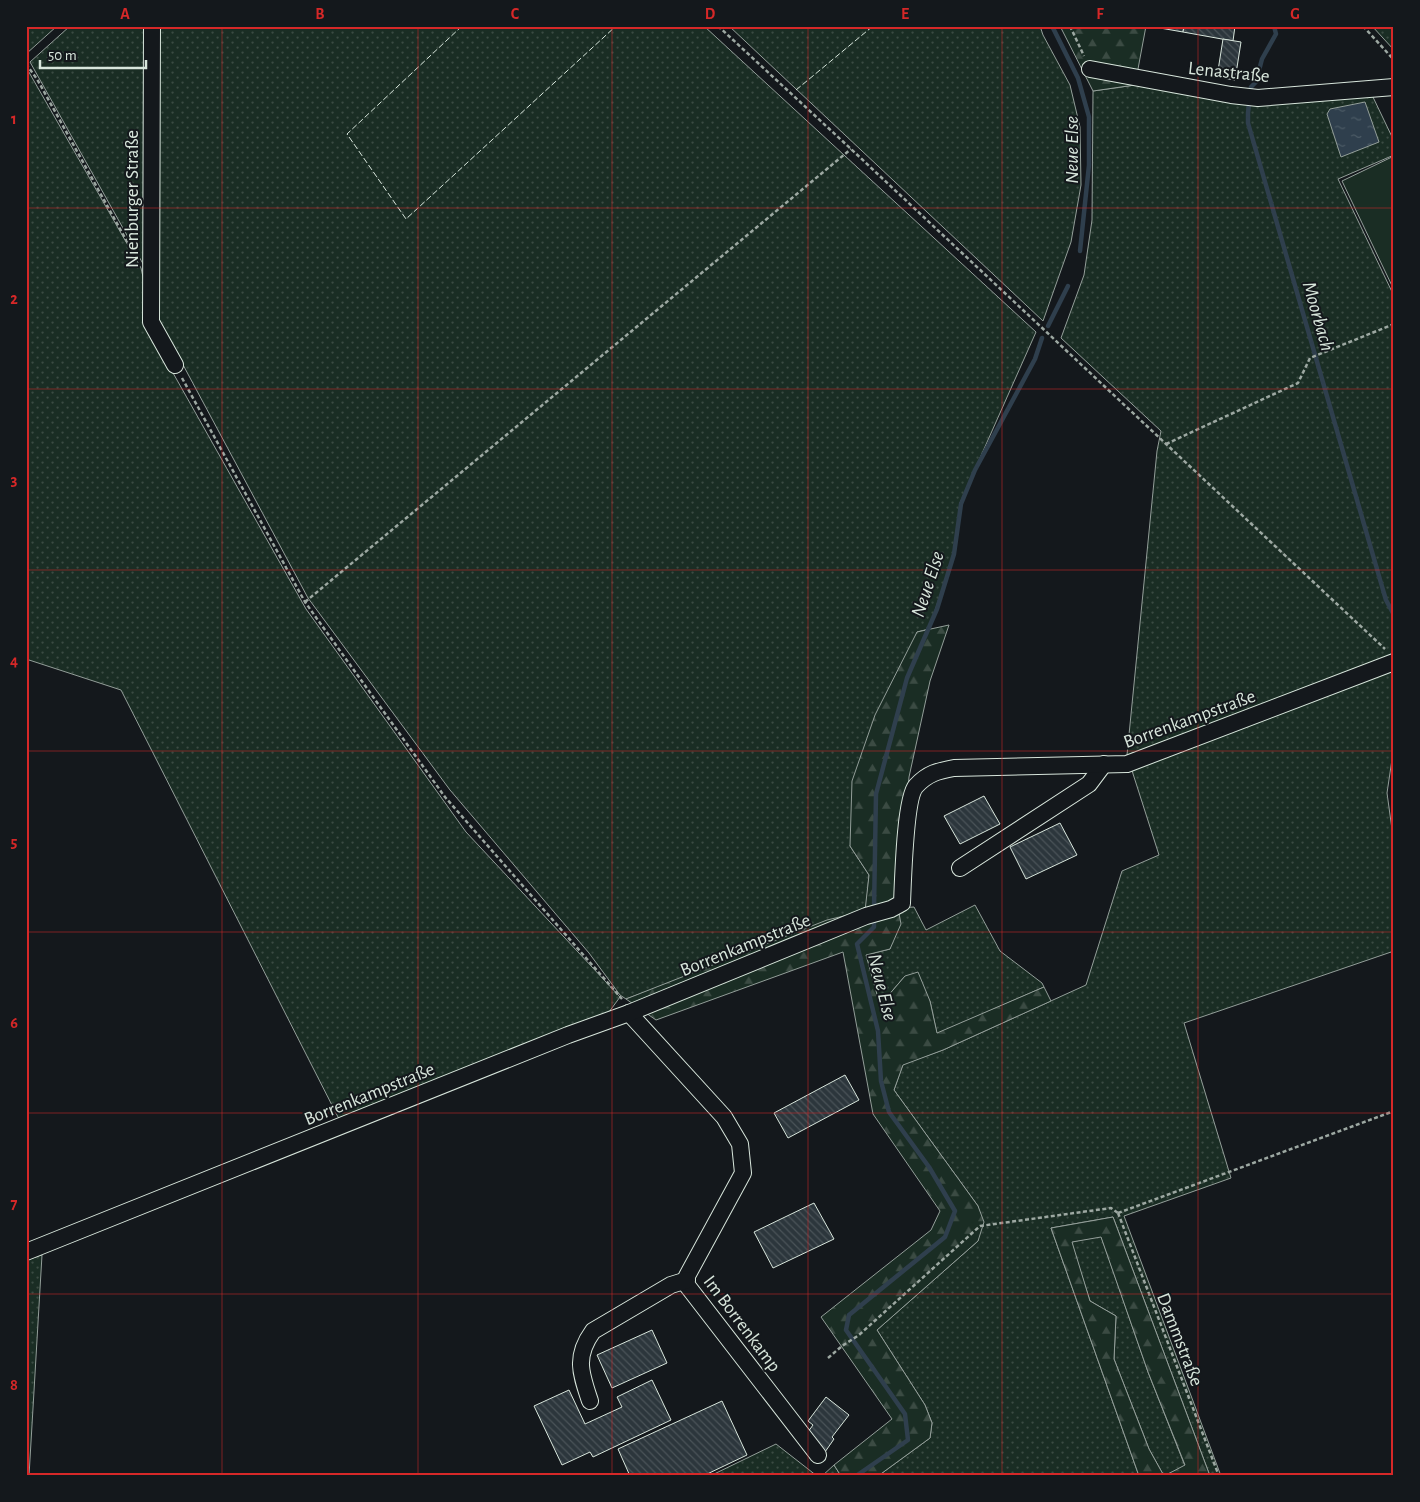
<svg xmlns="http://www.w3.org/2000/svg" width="1420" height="1502" viewBox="0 0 1420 1502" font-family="'Alegreya Sans',sans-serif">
	<defs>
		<pattern id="grass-dots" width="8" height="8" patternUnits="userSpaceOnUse" patternTransform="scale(1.25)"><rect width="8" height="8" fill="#1a2d24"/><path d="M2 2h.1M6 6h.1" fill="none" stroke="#3b4b43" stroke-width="1.8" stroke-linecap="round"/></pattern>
		<pattern id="forest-firs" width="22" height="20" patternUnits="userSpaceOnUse" patternTransform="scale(1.25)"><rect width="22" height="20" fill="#1a2d24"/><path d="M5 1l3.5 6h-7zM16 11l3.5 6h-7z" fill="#3b4b43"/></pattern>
		<pattern id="water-ripples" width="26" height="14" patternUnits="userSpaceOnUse" patternTransform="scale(1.25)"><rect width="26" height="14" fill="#2f3f4d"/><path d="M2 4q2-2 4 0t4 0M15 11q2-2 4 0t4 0" fill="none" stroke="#4c5b66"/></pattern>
		<pattern id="building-back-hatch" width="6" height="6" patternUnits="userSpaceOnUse" patternTransform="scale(1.25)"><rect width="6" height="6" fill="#2c363c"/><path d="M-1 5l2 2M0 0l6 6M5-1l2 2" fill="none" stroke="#4a5358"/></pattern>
	</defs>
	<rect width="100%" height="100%" fill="#14181c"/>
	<g fill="url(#grass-dots)" stroke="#939e99">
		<path d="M26 26H57L26 54Z"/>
		<path d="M70 26H704L1036 332 960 503 954 553 929 629 917 632 850 846 869 875 866 911 626 999 620 995 589 953 450 790 308 598 159 320 156 287 30 62Z"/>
		<path d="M729 26H1040L1043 35 1070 85 1080 127 1081 185 1071 242 1043 321Z"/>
		<path d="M1372 26H1394V50Z"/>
		<path d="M26 67 141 268 146 290V325L306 609 466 832 620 997 609 1012 339 1119 121 690 26 659Z"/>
		<path d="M1135 85 1372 95 1394 141V155L1338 179 1394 296V746L1387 793 1394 844V951L1184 1023 1231 1178 1124 1216 1221 1476H1210L1113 1217 1051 1228 1139 1476H878L930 1438 932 1423 925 1405 877 1330 978 1241V1206L894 1090 903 1064 943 1050 1086 985 1122 871 1159 855 1127 755 1157 451 1161 431 1061 338 1084 275 1092 220 1093 91Z"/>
		<path d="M975 905 1000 951 1042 983 1044 987 937 1034 930 1001 905 976 887 997 878 999 866 955 890 949 898 908 914 907 926 930Z"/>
		<path d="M1101 1236 1148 1372 1185 1466 1164 1476 1149 1449 1114 1359 1116 1316 1090 1301 1071 1242Z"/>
		<path d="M42 1255 29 1476H26V1260Z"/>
		<path d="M776 1444 817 1476H710Z"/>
		<path d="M834 1465 841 1476H822Z"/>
	</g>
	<g fill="url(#forest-firs)" stroke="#939e99" fill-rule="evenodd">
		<path d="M1060 26H1146L1135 85 1093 91Z"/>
		<path d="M949 625 930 681 909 777 898 908 901 924 890 949 866 955 878 998 887 997 905 976 918 972 930 1001 937 1033 1044 987 1051 1001 943 1050 903 1065 894 1090 978 1206 984 1222 978 1241 877 1330 925 1405 932 1423 930 1438 878 1476H841L834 1465 892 1419 821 1317 931 1230 940 1211 873 1114 843 952 656 1020 626 999 827 920 865 911 869 875 850 846 852 781 875 715 917 632Z"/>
		<path d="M1113 1217 1210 1476H1139L1051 1228ZM1101 1237 1148 1372 1185 1465 1164 1476 1149 1449 1114 1359 1116 1316 1090 1301 1072 1242Z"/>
	</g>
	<path fill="#1a2d24" stroke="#939e99" d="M1394 156V290L1342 181Z"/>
	<path fill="url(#water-ripples)" stroke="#939e99" d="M1365 102 1379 142 1341 157 1327 114 1330 109Z"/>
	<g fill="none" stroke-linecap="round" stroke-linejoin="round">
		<g stroke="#2f3f4d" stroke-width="4.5">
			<path d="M1052 26 1078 78 1089 117V165L1080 251"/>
			<path d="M1274 26 1276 34 1262 59 1256 82 1251 87 1248 113V123L1381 583 1386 600 1394 615"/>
			<path d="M1048 326 1068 286"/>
			<path d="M874 909 876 794 907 678 937 609 954 554 961 504 975 470 1035 359 1042 338"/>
			<path d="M856 1476 908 1440 905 1414 846 1330 849 1315 945 1237 955 1211 929 1167 889 1112 881 1081 878 1031 857 944 874 927V917"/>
		</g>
	</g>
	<g fill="url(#building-back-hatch)" stroke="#d8e6dc">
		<path d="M1161 26H1184L1183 32 1160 28Z"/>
		<path d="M1184 26H1235L1233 41 1183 32Z"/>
		<path d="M1223 39 1241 42 1235 80 1217 77Z"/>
		<path d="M984 796 1000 824 960 844 944 816Z"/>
		<path d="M1060 823 1077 855 1026 879 1010 847Z"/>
		<path d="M845 1075 859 1100 788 1138 774 1113Z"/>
		<path d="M814 1203 834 1239 773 1268 754 1232Z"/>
		<path d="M652 1330 667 1363 612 1388 597 1355Z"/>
		<path d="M652 1380 671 1420 593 1457 590 1452 562 1465 534 1406 569 1390 585 1424 622 1407 617 1397Z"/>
		<path d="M826 1397 849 1415 832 1437 834 1439 825 1452 805 1436 813 1425 808 1421Z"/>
		<path d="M722 1401 747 1455 703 1476H630L618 1449Z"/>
	</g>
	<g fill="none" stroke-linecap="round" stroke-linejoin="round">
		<g stroke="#d8e6dc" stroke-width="18">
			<g id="minor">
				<path d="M152 26 151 322 175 365"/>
				<path d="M1090 69 1231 95 1258 98 1394 87"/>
				<path d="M960 868 1089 784 1104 764"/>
				<path d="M629 1013 724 1117 740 1144 743 1173 687 1276 686 1284 818 1455"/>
				<path d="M26 1252 568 1035 629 1013 866 916 891 909 902 903C903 882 905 798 916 786 928 773 938 771 954 768L1127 764 1394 662"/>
				<path d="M590 1401C581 1374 574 1357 593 1331L671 1285 687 1280"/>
			</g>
		</g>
		<g stroke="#9da8a2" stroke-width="2.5" stroke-dasharray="4 2.5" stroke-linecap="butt">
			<path d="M718 26 851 149 1385 649"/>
			<path d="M1070 26 1084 56"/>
			<path d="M1363 26 1394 60"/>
			<path d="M26 64 37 79 135 256"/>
			<path d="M182 378 305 602 445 797 622 999"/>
			<path d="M1166 444 1298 383 1310 358 1394 324"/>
			<path d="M305 602 851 149"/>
			<path d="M1118 1213 1394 1111"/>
			<path d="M1118 1213 1219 1476"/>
			<path d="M828 1358 842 1346 859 1335 980 1226 1111 1208 1118 1213"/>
		</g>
		<use href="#minor" stroke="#14181c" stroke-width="16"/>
		<g stroke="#d8e6dc" stroke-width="1" stroke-dasharray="6 2.5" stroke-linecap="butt">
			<path d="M462 26 347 134 406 219 616 26"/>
			<path d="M796 90 873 26"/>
		</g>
	</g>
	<path fill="none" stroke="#d62828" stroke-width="1" stroke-opacity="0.55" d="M222 26V1476M418 26V1476M612 26V1476M808 26V1476M1002 26V1476M1198 26V1476M26 208H1394M26 389H1394M26 570H1394M26 751H1394M26 932H1394M26 1113H1394M26 1294H1394"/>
	<g text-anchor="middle" stroke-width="4" stroke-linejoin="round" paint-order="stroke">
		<g font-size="19" fill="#d8e6dc" stroke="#14181c">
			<text transform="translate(1229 71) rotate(6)" y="7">Lenastraße</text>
			<text transform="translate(131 199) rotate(-90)" y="7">Nienburger Straße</text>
			<text transform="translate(1189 718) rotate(-20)" y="7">Borrenkampstraße</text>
			<text transform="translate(745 944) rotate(-22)" y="7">Borrenkampstraße</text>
			<text transform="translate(369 1093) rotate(-22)" y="7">Borrenkampstraße</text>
			<text transform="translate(743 1323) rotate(53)" y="7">Im Borrenkamp</text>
			<text transform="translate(1181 1339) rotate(69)" y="7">Dammstraße</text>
		</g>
		<g font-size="20" font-style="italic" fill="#d8e6dc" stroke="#14181c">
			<text transform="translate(1071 150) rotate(-90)" y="7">Neue Else</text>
			<text transform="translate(1319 316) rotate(74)" y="7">Moorbach</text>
			<text transform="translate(927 584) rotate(-72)" y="7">Neue Else</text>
			<text transform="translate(883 987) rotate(76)" y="7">Neue Else</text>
		</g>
	</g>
	<rect width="1420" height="1502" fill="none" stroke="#14181c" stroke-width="55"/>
	<path d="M40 60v8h106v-8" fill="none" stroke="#d8e6dc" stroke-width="2.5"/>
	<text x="48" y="60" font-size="15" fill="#d8e6dc" stroke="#14181c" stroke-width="4" paint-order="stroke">50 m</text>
	<rect x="28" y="28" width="1364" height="1446" fill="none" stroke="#d62828" stroke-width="2"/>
	<g font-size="16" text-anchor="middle" font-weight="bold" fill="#d62828">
		<text x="125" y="19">A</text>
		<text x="320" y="19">B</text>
		<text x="515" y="19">C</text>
		<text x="710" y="19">D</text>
		<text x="905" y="19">E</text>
		<text x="1100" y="19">F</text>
		<text x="1295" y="19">G</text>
		<text x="14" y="124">1</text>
		<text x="14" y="304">2</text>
		<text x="14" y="485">3</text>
		<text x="14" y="666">4</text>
		<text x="14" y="847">5</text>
		<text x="14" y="1028">6</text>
		<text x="14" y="1209">7</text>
		<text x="14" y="1390">8</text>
	</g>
</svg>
